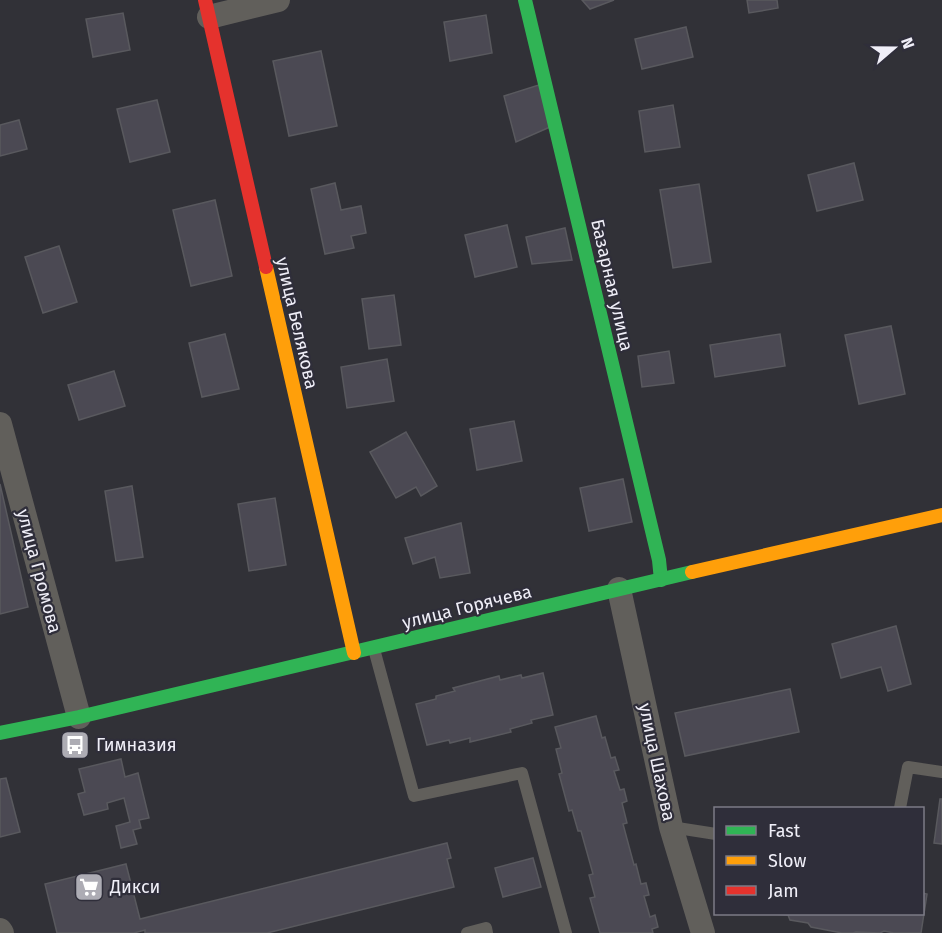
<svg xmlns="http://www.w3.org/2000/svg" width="942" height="933" viewBox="0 0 942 933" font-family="'Fira Sans',sans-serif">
	<rect width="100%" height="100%" fill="#313137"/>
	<g fill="#4b4953" stroke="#59595e" stroke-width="1.5">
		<path d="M582 0H614L590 9Z"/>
		<path d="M747 0H777L778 8 749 13Z"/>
		<path d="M123 13 130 50 93 57 86 19Z"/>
		<path d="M486 15 492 53 450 61 444 22Z"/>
		<path d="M686 27 693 57 642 69 635 39Z"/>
		<path d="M321 51 337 126 289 136 273 61Z"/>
		<path d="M542 84 550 127 516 142 504 96Z"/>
		<path d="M157 100 170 152 130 162 117 109Z"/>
		<path d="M673 105 680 147 645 152 639 111Z"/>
		<path d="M19 120 27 149 0 156V125Z"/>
		<path d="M854 163 863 200 817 211 808 175Z"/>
		<path d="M335 183 341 210 361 206 366 233 351 236 354 248 325 254 311 189Z"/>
		<path d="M699 184 711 262 673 268 660 190Z"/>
		<path d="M215 200 232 276 191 286 173 210Z"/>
		<path d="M507 225 517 267 475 277 465 235Z"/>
		<path d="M565 228 572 260 532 264 526 237Z"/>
		<path d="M59 246 77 302 43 313 25 257Z"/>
		<path d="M394 295 401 345 369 349 362 299Z"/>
		<path d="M891 326 905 394 859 404 845 335Z"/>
		<path d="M225 334 239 389 202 397 189 343Z"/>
		<path d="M780 334 785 366 715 377 710 345Z"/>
		<path d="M669 351 674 383 642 387 638 356Z"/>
		<path d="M387 359 394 401 347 408 341 367Z"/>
		<path d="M114 371 125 406 79 420 68 385Z"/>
		<path d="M514 421 522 461 477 470 470 429Z"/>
		<path d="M406 432 437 486 421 496 416 487 396 498 370 452Z"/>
		<path d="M623 479 632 522 589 531 580 488Z"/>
		<path d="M0 484 28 607 0 614Z"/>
		<path d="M132 486 143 557 116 561 105 491Z"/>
		<path d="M275 498 286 565 249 571 238 504Z"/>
		<path d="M461 523 470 573 440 578 435 557 413 564 405 538Z"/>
		<path d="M896 626 911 684 888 691 881 667 841 678 832 644Z"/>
		<path d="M543 673 553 715 531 720 532 723 510 729 511 732 470 742V738L450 743 449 740 427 745 416 704 436 699V696L455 691 453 688 499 676 500 680 521 675 522 678Z"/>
		<path d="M790 689 799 732 685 756 675 713Z"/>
		<path d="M596 716 602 738 605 737 611 758 615 757 619 770 614 771 620 790 624 789 627 801 622 803 627 823 623 824 634 865 636 864 641 884 646 883 649 895 644 896 650 917 655 915 658 927 652 929 653 933H600L590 898 595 897 589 875 593 874 581 831H578L572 810 569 811 559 774 562 773 556 749 561 748 555 727Z"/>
		<path d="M121 759 125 777 138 773 149 818 139 820 141 828 133 830 137 844 121 848 116 826 130 822 124 798 107 803 108 809 84 815 78 794 85 792 79 769Z"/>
		<path d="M6 778 20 832 0 837V779Z"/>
		<path d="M940 799H942V844L934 843Z"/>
		<path d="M447 843 451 858 447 859 454 887 267 933H145V930L134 933H57L45 884 126 864 140 919Z"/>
		<path d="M533 858 541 887 503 897 495 868Z"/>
		<path d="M922 893 927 894 921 933H894L884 931 880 933 856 932 853 933H842L811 927 808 923 790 920 788 915 774 914H922Z"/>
	</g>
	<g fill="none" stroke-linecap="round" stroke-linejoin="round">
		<g stroke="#615f5b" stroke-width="12">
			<path d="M374 649 414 796 522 773 566 933"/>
			<path d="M900 808 908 767 942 772"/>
			<path d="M671 827 716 834"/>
			<path d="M467 933 486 928 487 933"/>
		</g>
		<g stroke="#615f5b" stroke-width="24">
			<path d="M209 17 278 0"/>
			<path d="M0 424 79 717"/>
			<path d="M619 589 671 827 703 933"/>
			<path d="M0 930 2 933"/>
		</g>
		<g stroke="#30b455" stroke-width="14">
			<path d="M525 0 659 560 661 580"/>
			<path d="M0 733 79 717 692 572"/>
		</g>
		<g stroke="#ff9f0a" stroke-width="14">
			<path d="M266 267 354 653"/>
			<path d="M692 572 942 515"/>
		</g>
		<path stroke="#e5322d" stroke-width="14" d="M205 0 266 267"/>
	</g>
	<defs>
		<g id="bus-square" transform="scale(1.5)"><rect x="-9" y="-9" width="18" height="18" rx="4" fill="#adacb4" stroke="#2f2e3a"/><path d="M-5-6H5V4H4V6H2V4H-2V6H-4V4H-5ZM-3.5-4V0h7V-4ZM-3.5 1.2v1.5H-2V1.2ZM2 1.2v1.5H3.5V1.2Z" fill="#fff"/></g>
		<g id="supermarket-square" transform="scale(1.5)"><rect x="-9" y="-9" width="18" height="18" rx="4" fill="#adacb4" stroke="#2f2e3a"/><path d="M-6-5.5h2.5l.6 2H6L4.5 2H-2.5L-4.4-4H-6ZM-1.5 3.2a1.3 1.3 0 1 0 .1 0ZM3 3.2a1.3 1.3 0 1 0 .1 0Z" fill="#fff"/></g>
	</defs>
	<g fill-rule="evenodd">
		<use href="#bus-square" x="75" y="745"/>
		<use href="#supermarket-square" x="89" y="887"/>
	</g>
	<g text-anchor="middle" stroke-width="4.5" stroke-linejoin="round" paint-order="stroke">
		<g font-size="18" fill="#f0eff8" stroke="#2f2e3a">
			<text transform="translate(612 285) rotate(77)" y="6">Базарная улица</text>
			<text transform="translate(297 323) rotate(77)" y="6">улица Белякова</text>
			<text transform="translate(39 571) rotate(75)" y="6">улица Громова</text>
			<text transform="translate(467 607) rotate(-14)" y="6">улица Горячева</text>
			<text transform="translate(657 762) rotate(78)" y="6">улица Шахова</text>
		</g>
		<g font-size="18" fill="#f0eff8" stroke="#2f2e3a" text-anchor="start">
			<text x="96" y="751">Гимназия</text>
			<text x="110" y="893">Дикси</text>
		</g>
	</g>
	<rect x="714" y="807" width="210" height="108" fill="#2f2e3a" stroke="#7c7b86" stroke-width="1.5"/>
	<rect x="726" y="826" width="30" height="9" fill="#30b455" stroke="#7c7b86" stroke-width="1.5"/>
	<text x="768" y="837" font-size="18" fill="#f0eff8">Fast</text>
	<rect x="726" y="856" width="30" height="9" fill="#ff9f0a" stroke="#7c7b86" stroke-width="1.5"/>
	<text x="768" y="867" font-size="18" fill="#f0eff8">Slow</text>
	<rect x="726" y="886" width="30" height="9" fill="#e5322d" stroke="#7c7b86" stroke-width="1.5"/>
	<text x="768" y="897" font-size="18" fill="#f0eff8">Jam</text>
	<g transform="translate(894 48) rotate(70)" stroke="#2f2e3a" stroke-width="4.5" paint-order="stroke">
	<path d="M0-4.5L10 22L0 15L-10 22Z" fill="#f0eff8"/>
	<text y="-9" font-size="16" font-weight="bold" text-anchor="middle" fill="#f0eff8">N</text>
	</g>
</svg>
